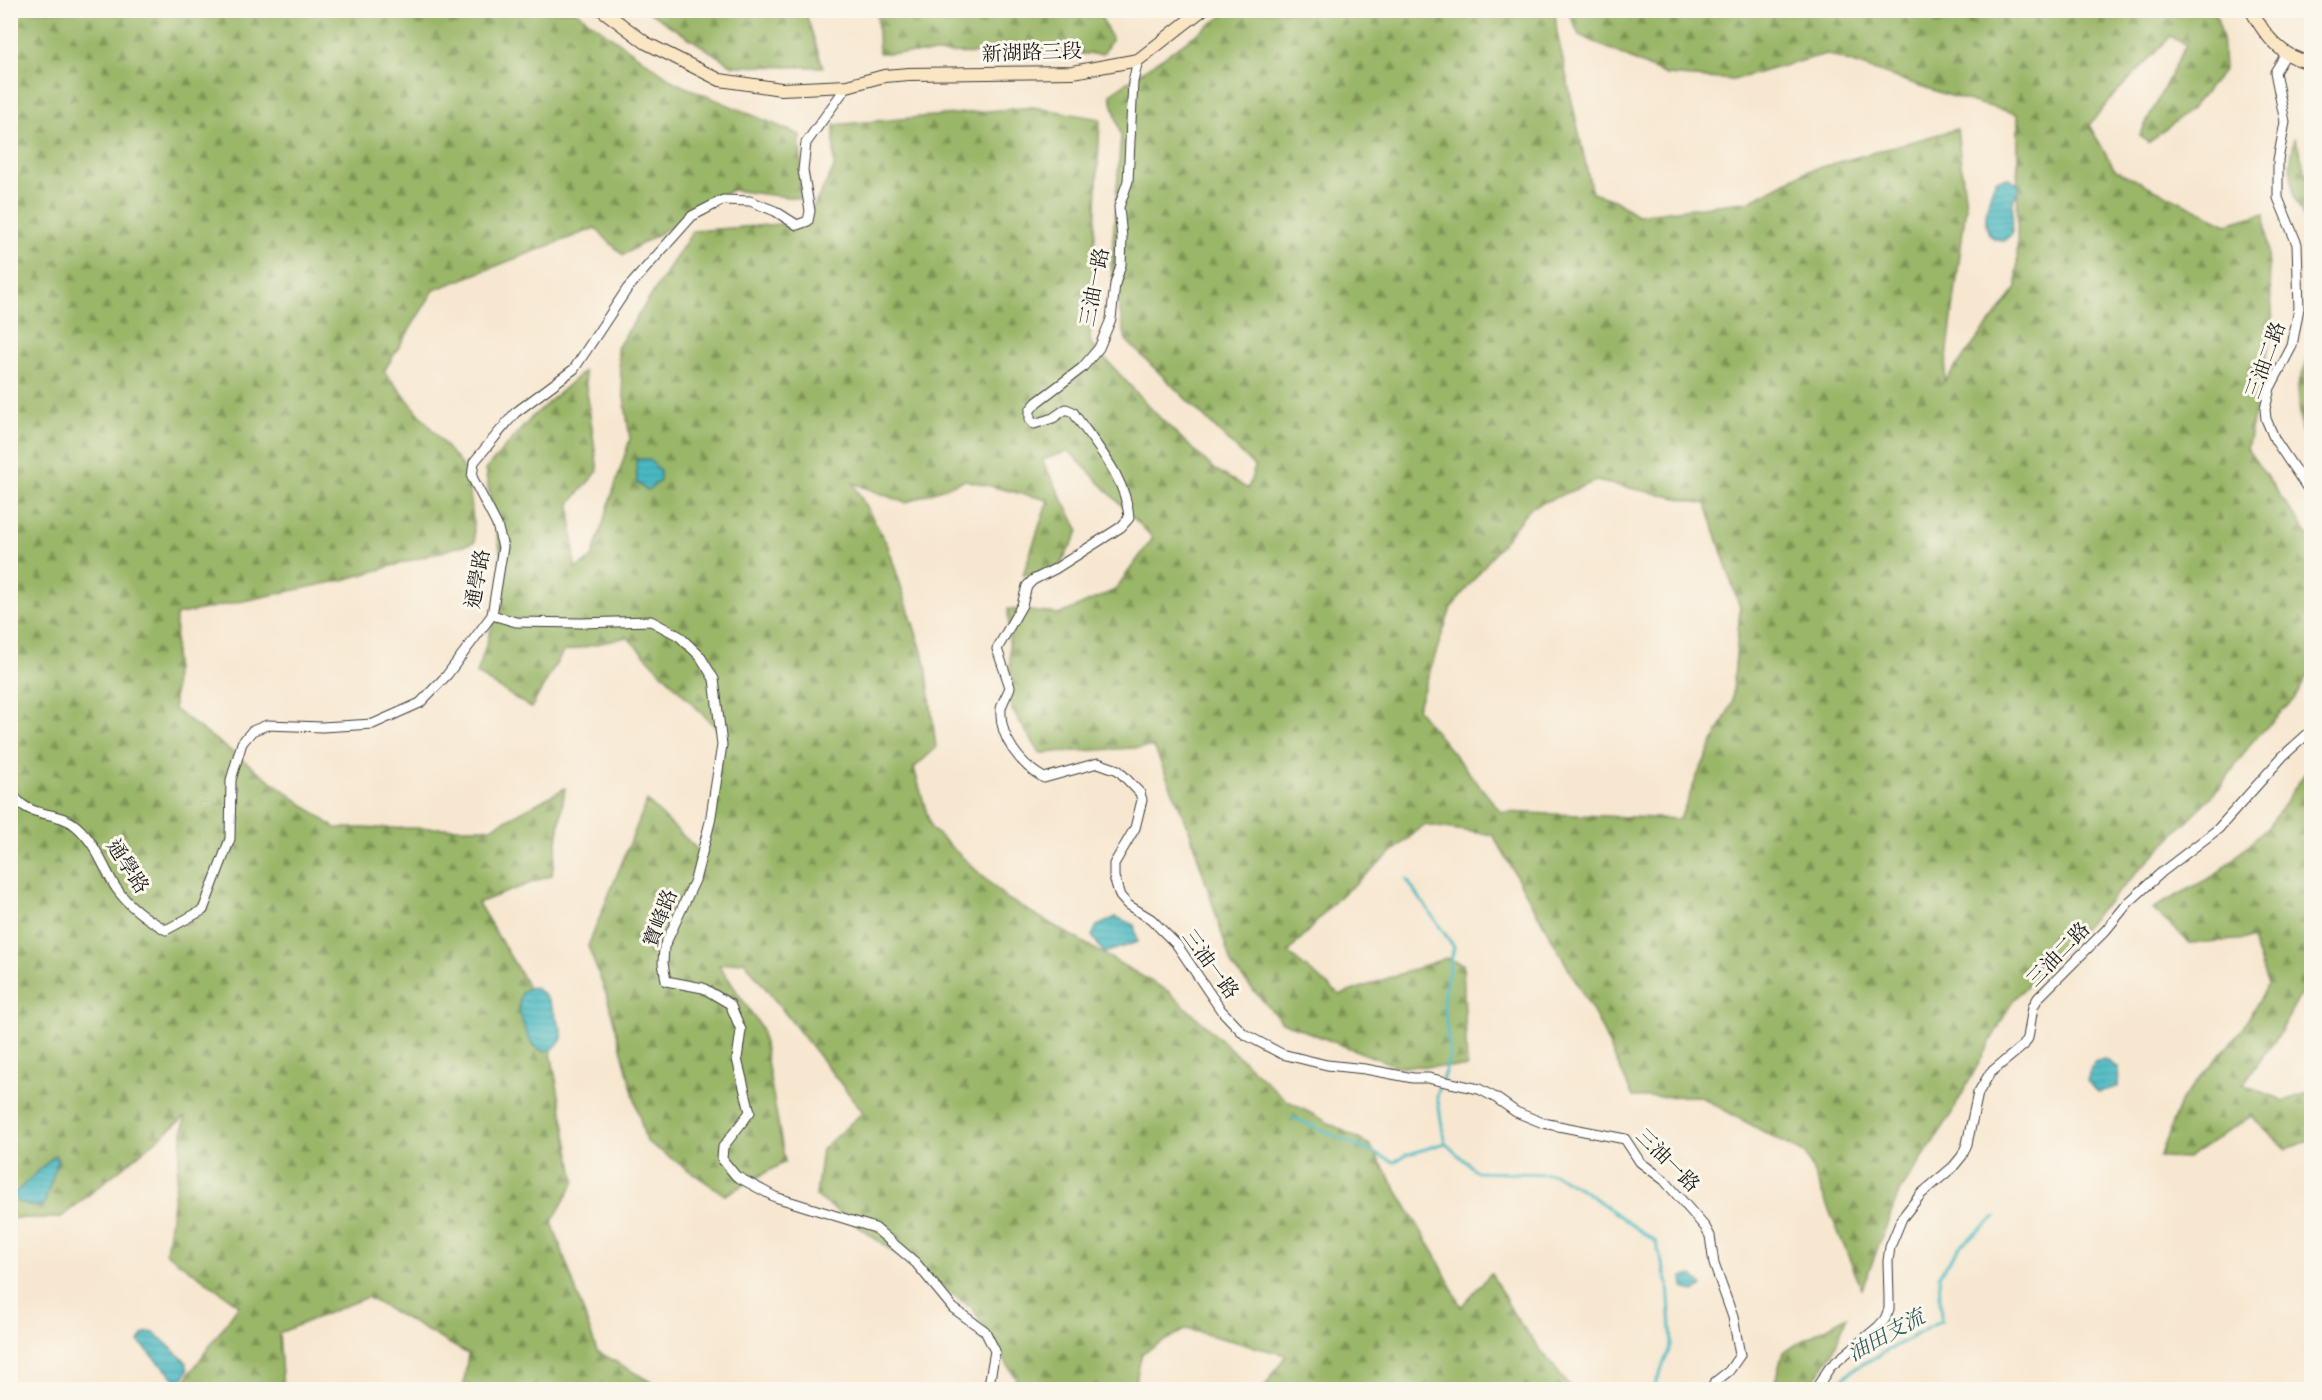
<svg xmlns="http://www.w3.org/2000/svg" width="2322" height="1400" viewBox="0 0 2322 1400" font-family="'Libre Bodoni','Noto Serif TC',serif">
	<defs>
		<pattern id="forest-firs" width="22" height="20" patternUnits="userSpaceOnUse" patternTransform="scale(1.5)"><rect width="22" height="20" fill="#9ab668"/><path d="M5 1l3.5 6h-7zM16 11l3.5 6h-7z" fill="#7d9355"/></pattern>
		<pattern id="water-rules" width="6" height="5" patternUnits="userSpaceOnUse" patternTransform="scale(1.5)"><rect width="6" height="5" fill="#4ab9c2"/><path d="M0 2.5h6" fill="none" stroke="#409ea6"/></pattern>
	</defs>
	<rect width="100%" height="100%" fill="#fbf7ec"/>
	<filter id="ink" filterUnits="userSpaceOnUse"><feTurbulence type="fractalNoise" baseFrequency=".0167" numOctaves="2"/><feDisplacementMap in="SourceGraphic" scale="12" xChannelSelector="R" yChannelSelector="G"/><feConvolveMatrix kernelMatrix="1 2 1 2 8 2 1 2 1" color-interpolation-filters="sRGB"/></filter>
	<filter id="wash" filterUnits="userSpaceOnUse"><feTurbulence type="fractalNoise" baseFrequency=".008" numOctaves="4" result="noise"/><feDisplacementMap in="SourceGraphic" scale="24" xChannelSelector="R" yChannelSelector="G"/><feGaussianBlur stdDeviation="1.35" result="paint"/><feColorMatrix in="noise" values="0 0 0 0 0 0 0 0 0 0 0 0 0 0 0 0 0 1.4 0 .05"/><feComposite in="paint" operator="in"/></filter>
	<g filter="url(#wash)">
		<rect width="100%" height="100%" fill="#f7e7d0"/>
		<g fill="url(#forest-firs)" stroke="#5b6942" stroke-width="1.5" fill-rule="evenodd">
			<path d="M10 11H575L676 83 800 135 802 199 732 190 623 255 595 228 434 290 384 371 468 473 475 542 343 580 176 615 174 709 335 828H491L565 788 552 875 478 903 525 981 547 1031 575 1181 552 1222 597 1351 663 1389H463L468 1354 367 1297 279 1333 283 1389H179L239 1305 166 1253 185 1117 60 1218H11Z"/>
			<path d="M647 11H805L823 67 733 66Z"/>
			<path d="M877 11H1098L1112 39 1103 54 879 53Z"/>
			<path d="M1230 11H1555L1557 33 1592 193 1614 200 1637 215 1750 201 1804 172 1957 129 1966 206 1944 382 2017 288 2018 114 1950 96 1826 54 1733 80 1666 75 1579 35 1568 11H2215L2222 35 2224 70 2191 109 2148 143 2140 135 2186 44 2170 37 2114 95 2089 125 2115 170 2227 224 2265 213 2273 324 2247 449 2311 539V669L2295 698 2252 742 2221 786 2013 1000 1949 1118 1899 1193 1862 1289 1806 1155 1699 1096 1633 1097 1597 1019 1493 835 1424 825 1336 900 1288 953 1340 995 1446 958 1463 964 1467 1067 1396 1066 1282 1022 1232 966 1189 829 1154 747 1040 753 1012 710 1008 609 1061 614 1115 590 1153 538 1069 451 1042 460 1079 531 1056 572 1023 575 1048 500 965 480 905 503 853 483 888 546 926 664 936 748 914 768 931 828 1006 898 1168 991 1286 1100 1370 1145 1435 1254 1461 1307 1491 1273 1516 1318 1571 1389H1263L1286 1355 1186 1329 1142 1353 1134 1389H997L1017 1380 973 1309 816 1196 822 1149 863 1112 744 961 719 965 761 1027 785 1162 725 1195 646 1141 607 996 588 946 647 801 704 856 724 736 627 637 563 652 531 708 477 674 506 581 485 470 532 417 584 371 598 471 570 503 575 569 592 557 630 439 617 348 693 231 805 222 834 168V125L1033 107 1100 119 1090 342 1158 416 1214 469 1248 489 1255 467 1126 340 1111 268 1121 136 1110 94ZM1596 481 1706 504 1740 608 1732 703 1698 774 1680 819 1501 812 1417 709 1451 608 1530 508Z"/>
			<path d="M2295 137 2311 189V234L2294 196 2290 165Z"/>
			<path d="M2311 350 2312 449H2311L2301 431 2298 385Z"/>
			<path d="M2311 764V975L2280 1033 2243 1084 2285 1101 2311 1091V1139L2287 1149 2251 1116 2187 1158 2159 1157 2181 1100 2241 1031 2268 985 2252 939 2190 943 2152 909 2217 874 2269 826Z"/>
			<path d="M1847 1316 1832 1354 1808 1389H1773L1783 1352Z"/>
		</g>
		<g fill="url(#water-rules)" stroke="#336a6f" stroke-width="1.5">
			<path d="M2009 178 2020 186 2013 201 2012 234 2005 240C2000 240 1995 240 1992 237 1979 225 1990 193 1996 180Z"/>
			<path d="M636 459H648L660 470V481L647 490 637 483Z"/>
			<path d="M1116 917 1134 925 1138 942 1104 953 1092 936 1097 926Z"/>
			<path d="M532 987C545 992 550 1002 555 1015 558 1021 563 1030 562 1037 562 1042 557 1045 554 1048 532 1063 520 1020 519 1005 519 1001 521 996 522 991Z"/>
			<path d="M2104 1059 2119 1068 2118 1087 2098 1092 2087 1081 2094 1062Z"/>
			<path d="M55 1155 58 1160 44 1205 32 1207 16 1201 14 1194Z"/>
			<path d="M1693 1275 1703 1286 1694 1292 1683 1288 1682 1277Z"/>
			<path d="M148 1332 155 1333 186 1362 188 1370 183 1378 176 1380 139 1342 143 1335Z"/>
		</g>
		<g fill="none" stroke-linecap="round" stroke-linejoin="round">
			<g stroke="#4ab9c2" stroke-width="3">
				<path d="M1407 880 1454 947 1443 998 1450 1056 1437 1096 1445 1143 1477 1172 1554 1174 1586 1192 1656 1242 1668 1284 1672 1343 1653 1390"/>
				<path d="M1292 1117 1394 1162 1406 1155 1445 1143"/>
				<path d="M1833 1390 1852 1370 1941 1321 1939 1275 1961 1245 1996 1217"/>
			</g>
		</g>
	</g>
	<g filter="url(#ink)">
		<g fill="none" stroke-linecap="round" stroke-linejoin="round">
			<g stroke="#3d3a37" stroke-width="11">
				<g id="street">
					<path d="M2286 54 2275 72 2285 122 2278 160V198L2297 244 2299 308 2292 346 2270 388 2265 409 2266 419 2275 440 2312 495"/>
					<path d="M1138 60 1133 82 1128 181 1119 207 1122 238 1121 265 1115 284 1111 319 1099 348 1082 368 1037 402 1030 410V420L1034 424 1053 418 1066 409 1073 412C1095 445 1126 476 1129 518L1121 527 1055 569 1033 580 1027 586 1022 605 997 649 1010 687C1008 694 1002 702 1001 709 999 738 1021 765 1044 778L1098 763 1118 770 1140 793 1142 800 1135 828 1114 864V877L1120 896 1128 905 1151 919 1177 945 1221 1010 1244 1034 1282 1054 1327 1065 1365 1069 1413 1078H1428L1479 1089 1496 1098 1516 1112 1543 1123 1625 1139 1640 1162 1664 1180 1705 1227 1710 1236 1714 1264 1733 1317 1740 1355 1729 1371 1715 1382 1711 1390"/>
					<path d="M492 615 516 622 581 623 651 621 679 636 700 656 714 679 722 745 710 822 695 880 664 947 663 963 666 981 703 988 730 1004 741 1030 737 1059 750 1112 723 1147 722 1159 736 1176 775 1197 875 1228 916 1263 953 1308 985 1331 995 1351 988 1390"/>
					<path d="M10 789C25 821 55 808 76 826 96 843 103 867 116 888 129 907 147 919 166 930L203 910 230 839 231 780 242 743 252 731 267 725 322 727 373 724 420 703 447 675 492 615 503 547 497 525 472 477 474 462 515 413 574 369 627 289 692 216 723 200 750 201 775 211 797 225 808 221 810 211 803 170 806 143 847 86"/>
					<path d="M1815 1390 1830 1367 1878 1327 1885 1319 1889 1309V1297L1888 1261 1890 1247 1902 1218 1921 1194 1953 1167 1962 1156 1967 1144 1978 1093 1990 1073 2024 1045 2028 1038 2033 1007 2038 998 2106 930 2128 903 2162 872 2218 829 2283 756 2312 730"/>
				</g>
			</g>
			<g stroke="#3d3a37" stroke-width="14">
				<g id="secondary">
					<path d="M602 10 646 43 720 80 781 89 847 86 884 76 909 74 1073 72 1138 60 1202 10"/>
					<path d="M2251 10C2265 36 2282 58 2312 63"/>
				</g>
			</g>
			<use href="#street" stroke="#fff" stroke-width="9"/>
			<use href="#secondary" stroke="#fbe6c4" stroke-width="12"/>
		</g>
	</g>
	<g text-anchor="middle" stroke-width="6" stroke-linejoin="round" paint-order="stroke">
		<g font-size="20" fill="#1c1c1c" stroke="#fbf7ec">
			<text transform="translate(1032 52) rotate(-2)" y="7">新湖路三段</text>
			<text transform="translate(1094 287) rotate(-79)" y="7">三油一路</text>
			<text transform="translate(2265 360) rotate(-70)" y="7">三油二路</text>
			<text transform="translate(477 579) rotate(-80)" y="7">通學路</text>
			<text transform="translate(128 866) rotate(57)" y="7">通學路</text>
			<text transform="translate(660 918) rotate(-69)" y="7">寶峰路</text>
			<text transform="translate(2058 954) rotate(-46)" y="7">三油二路</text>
			<text transform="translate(1211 964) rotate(54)" y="7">三油一路</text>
			<text transform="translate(1668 1160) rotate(45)" y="7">三油一路</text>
		</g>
		<g font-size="21" font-style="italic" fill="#2e5b5e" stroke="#fbf7ec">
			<text transform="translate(1886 1335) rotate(-29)" y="7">油田支流</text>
		</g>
	</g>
	<rect width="2322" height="1400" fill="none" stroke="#fbf7ec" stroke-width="36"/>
</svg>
